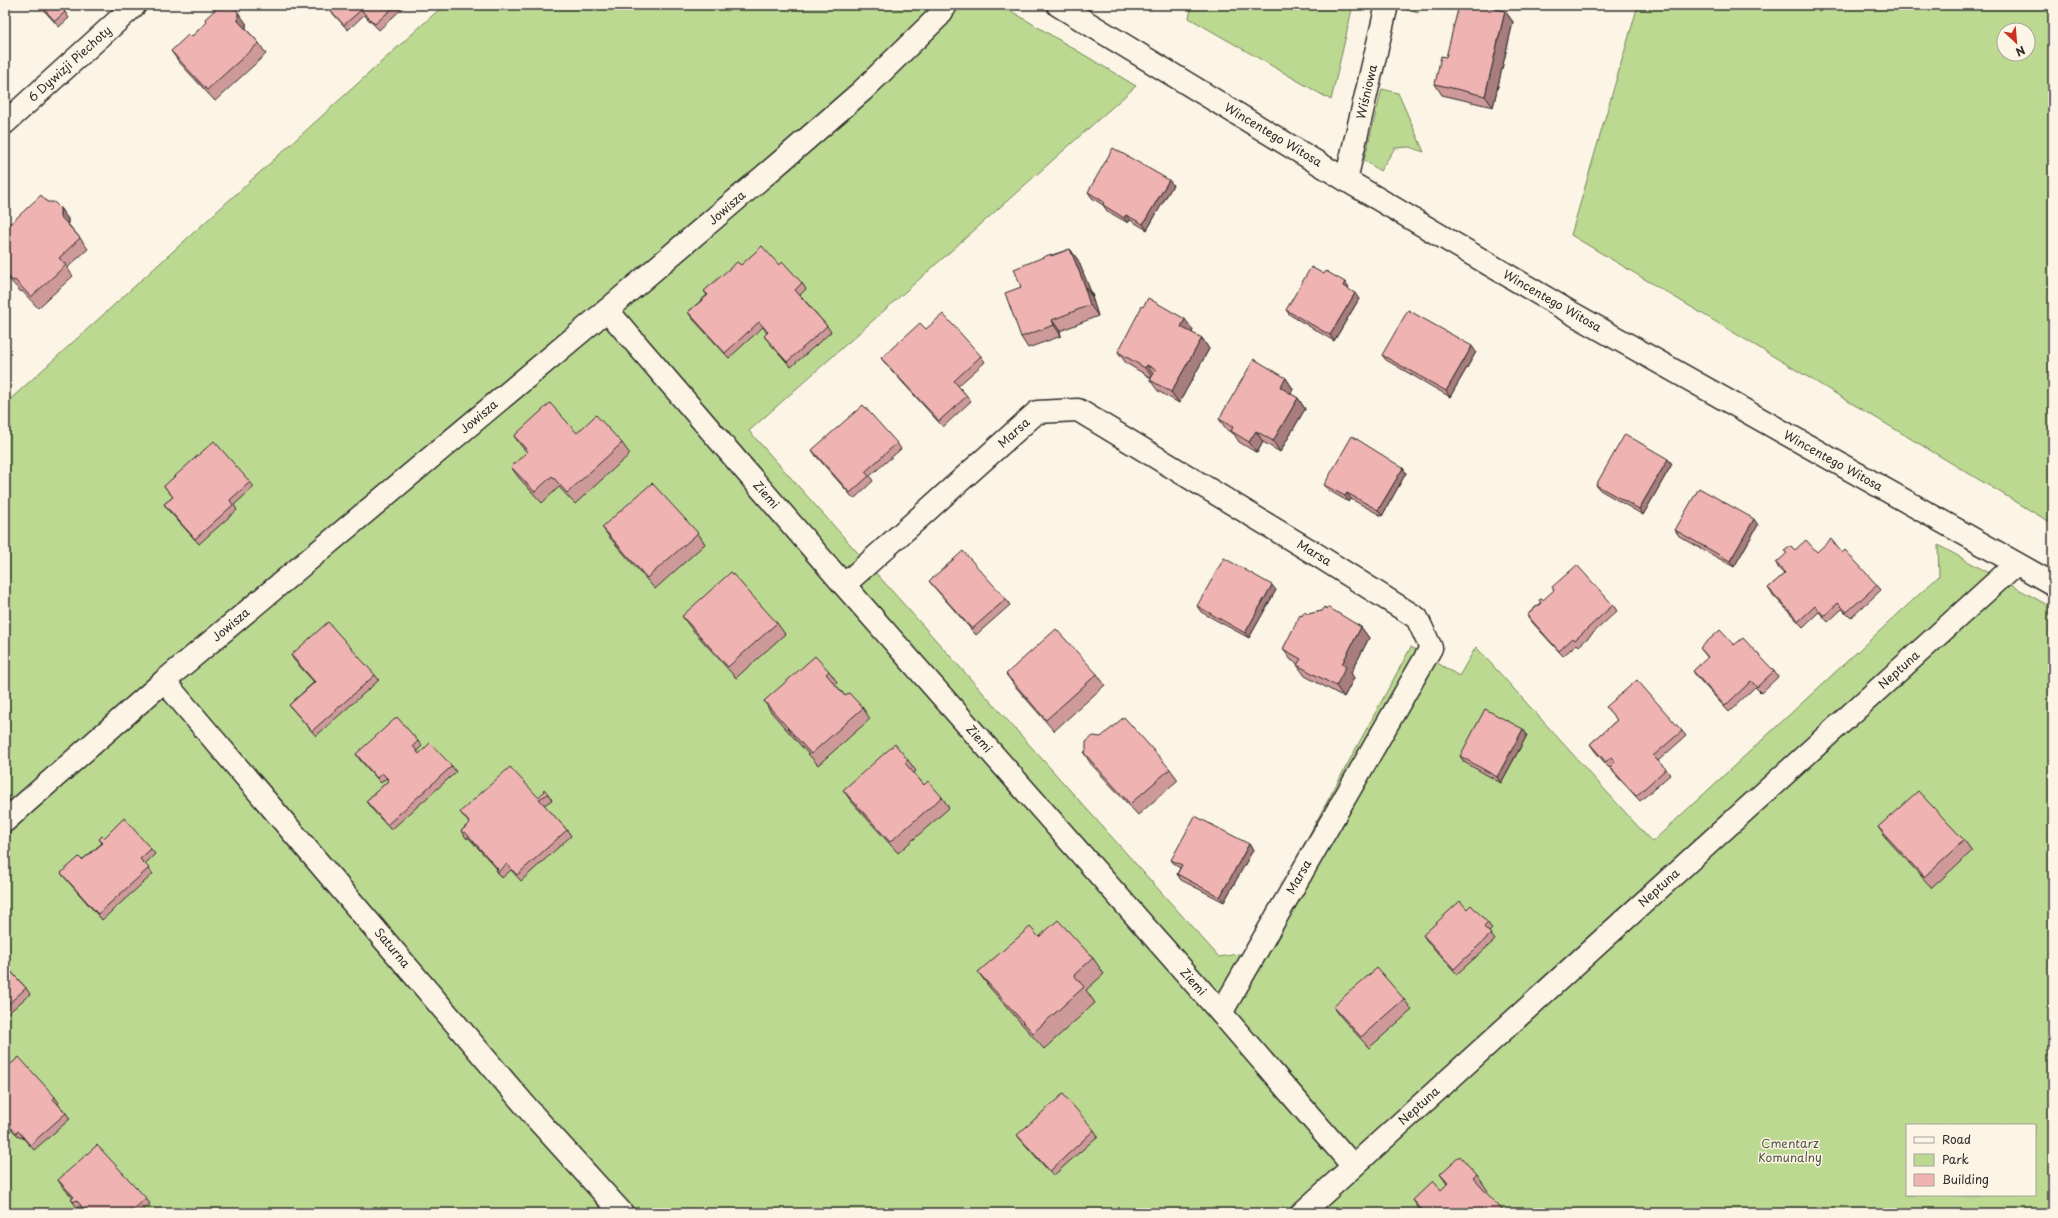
<svg xmlns="http://www.w3.org/2000/svg" width="2058" height="1218" viewBox="0 0 2058 1218" font-family="'Playpen Sans',sans-serif">
	<rect width="100%" height="100%" fill="#fcf5e5"/>
	<filter id="ink" filterUnits="userSpaceOnUse"><feTurbulence type="fractalNoise" baseFrequency=".025" numOctaves="2"/><feDisplacementMap in="SourceGraphic" scale="8" xChannelSelector="R" yChannelSelector="G"/><feConvolveMatrix kernelMatrix="1 2 1 2 8 2 1 2 1" color-interpolation-filters="sRGB"/></filter>
	<g filter="url(#ink)">
		<g fill="#bcd991" stroke="#74825e" fill-rule="evenodd">
			<path d="M444 5H1001L1136 86 749 431 1219 957 1245 953 1411 647 1459 676 1476 647 1652 842 1939 576 1938 545 2053 608V1213H5V404ZM1907 1125H2035V1195H1907Z"/>
			<path d="M1192 5H1353L1331 100 1189 18Z"/>
			<path d="M1401 5H1420L1418 13 1400 8Z"/>
			<path d="M1638 5H2053V524L1571 235ZM2004 30H2028V54H2004Z"/>
			<path d="M1382 89 1398 93 1424 152 1409 147 1395 148 1380 171 1364 160Z"/>
		</g>
		<g fill="none" stroke-linecap="round" stroke-linejoin="round">
			<g stroke="#2b2b2b" stroke-width="25">
				<g id="minor">
					<path d="M1058 5 1346 180 1570 312 2053 584"/>
					<path d="M5 123 135 5"/>
					<path d="M1346 180 1387 5"/>
					<path d="M607 310 844 585 1221 1013 1353 1166"/>
					<path d="M844 585 1037 412 1078 410 1314 553 1417 618 1431 648 1221 1013"/>
					<path d="M164 681 535 1117 622 1213"/>
					<path d="M5 821 164 681 607 310 778 164 862 91 939 16 946 5"/>
					<path d="M1302 1213 2016 564"/>
				</g>
			</g>
			<use href="#minor" stroke="#fcf5e5" stroke-width="22"/>
		</g>
		<g fill="#ce9a99" stroke="#2b2b2b">
			<path d="M39 5H59L65 12 69 18 59 27Z"/>
			<path d="M337 5H406L379 30 364 15 348 30 335 16 331 11Z"/>
			<path d="M1505 11 1513 22 1493 107 1442 95 1435 84Z"/>
			<path d="M205 19 246 23V29L259 43 266 54 215 101 179 62 171 51 191 37 207 22Z"/>
			<path d="M1173 185 1147 230 1130 220 1128 223 1107 211 1103 205 1092 198 1088 192Z"/>
			<path d="M47 202 60 208 68 219V224L80 238 88 249 67 268 73 276 38 308 22 291 21 292 5 275V219L10 224Z"/>
			<path d="M1070 249 1078 260 1093 297H1092L1098 316 1060 331 1061 336 1028 348 1021 337V287L1051 254 1052 255Z"/>
			<path d="M741 265H779L802 283 806 289 800 295 827 326 831 332 791 367 768 341 764 336 767 333 763 327 729 358 692 318 688 312 707 295 704 291Z"/>
			<path d="M1349 288 1348 289 1359 299 1334 341 1290 315 1286 310Z"/>
			<path d="M926 329 981 356 985 362 958 386 967 396 971 401 943 427 885 363 881 358Z"/>
			<path d="M1193 330 1192 333 1202 338 1209 349 1179 403 1158 391 1150 380 1151 378 1126 363 1118 352Z"/>
			<path d="M1476 352 1450 397 1386 360 1382 355Z"/>
			<path d="M1286 378 1293 389 1291 394 1298 398 1305 409 1280 452 1263 442 1257 453 1239 442 1234 434 1227 430 1219 419Z"/>
			<path d="M577 433 622 443 630 454 575 504 559 487 542 503 519 478 511 467 527 452 522 447 514 436Z"/>
			<path d="M897 443 901 449 870 476 873 481 854 499 816 456 812 450Z"/>
			<path d="M1668 459 1672 464 1643 515 1600 490 1596 485Z"/>
			<path d="M1403 468 1406 473 1382 516 1351 499 1349 502 1328 490 1324 485Z"/>
			<path d="M250 482 254 487 234 505 237 510 199 544 168 510 164 504 173 497 164 486Z"/>
			<path d="M1758 525 1734 567 1679 536 1675 530Z"/>
			<path d="M602 527 698 533 705 544 655 589 610 538Z"/>
			<path d="M1795 550 1817 552 1842 553 1877 585 1881 590 1851 618 1842 609 1828 622 1819 612 1803 627 1772 594 1768 588 1784 574 1779 569 1776 563Z"/>
			<path d="M929 581 1006 599 1010 605 976 635 933 586Z"/>
			<path d="M1276 590 1249 638 1201 612 1197 606Z"/>
			<path d="M1543 600 1613 605 1617 611 1579 646 1577 644 1563 656 1531 621 1527 615Z"/>
			<path d="M1327 609 1361 627 1369 638 1351 673 1354 678 1344 697 1305 676 1297 665 1298 664 1291 660 1283 649 1302 616 1322 611Z"/>
			<path d="M682 616 777 623 785 634 736 678 690 627Z"/>
			<path d="M1734 645 1774 671 1778 677 1761 693 1755 687 1729 712 1697 677 1693 671 1708 658 1700 648Z"/>
			<path d="M291 655 375 675 379 680 316 736 293 710 289 705 314 682 294 660Z"/>
			<path d="M829 671 837 682 835 684 845 696 863 708 870 719 818 765 771 712 764 701Z"/>
			<path d="M1006 674H1097L1105 685 1054 731 1014 685Z"/>
			<path d="M1606 707 1682 731 1686 736 1658 761 1666 769 1670 775 1640 801 1614 773 1610 767 1609 768 1594 750 1590 744 1617 720Z"/>
			<path d="M1523 729 1527 735 1501 783 1464 762 1460 756Z"/>
			<path d="M418 741 422 746 417 751 419 754 452 766 456 772 391 830 370 807 366 801 388 781 386 778 381 783 360 760 356 754Z"/>
			<path d="M1086 750 1170 769 1178 780 1138 815 1091 764 1084 753Z"/>
			<path d="M908 760 916 771 914 773 924 785 942 797 949 808 898 853 851 801 843 790Z"/>
			<path d="M548 794 552 800 544 805 567 830 571 836 521 881 511 870 502 878 496 870 497 869 468 837 467 839 461 831 469 823 460 812 538 797Z"/>
			<path d="M1878 827 1964 840 1972 851 1932 888 1886 838Z"/>
			<path d="M104 838 151 849 155 854 145 864 153 874 102 920 65 878 61 873 82 860 102 843 99 839Z"/>
			<path d="M1249 844 1253 850 1224 902 1181 880 1177 874 1180 868 1175 865 1171 860Z"/>
			<path d="M1467 909 1488 923 1492 929 1489 932 1495 940 1457 974 1427 941 1423 935Z"/>
			<path d="M1039 937 1093 958 1104 974 1086 990 1095 1003 1044 1049 990 988 978 972Z"/>
			<path d="M5 965 26 988 30 994 5 1016Z"/>
			<path d="M1404 999 1412 1010 1369 1048 1341 1017 1333 1006Z"/>
			<path d="M5 1069 55 1097 59 1103 58 1104 66 1113 70 1119 34 1150 22 1137 20 1138 5 1122Z"/>
			<path d="M1094 1130 1098 1136 1053 1176 1021 1140 1017 1135Z"/>
			<path d="M1440 1174 1477 1175 1488 1191 1486 1193 1505 1213H1422L1413 1200 1441 1190 1447 1184Z"/>
			<path d="M58 1180 146 1198 150 1204 140 1213H87L80 1206 77 1208 71 1199 73 1198 62 1186Z"/>
		</g>
		<g fill="#a77d7d" stroke="#2b2b2b">
			<path d="M1505 11 1513 22 1493 107 1485 96Z"/>
			<path d="M238 12 246 23V32L238 21Z"/>
			<path d="M1169 180 1173 185 1147 230 1143 224Z"/>
			<path d="M60 208 68 219 67 227 60 216Z"/>
			<path d="M1126 215 1130 220 1128 223 1124 218Z"/>
			<path d="M1070 249 1078 260 1093 297 1085 286Z"/>
			<path d="M1345 282 1349 288 1347 291 1343 286Z"/>
			<path d="M1084 286 1092 297 1098 316 1090 305Z"/>
			<path d="M1355 293 1359 299 1334 341 1330 335Z"/>
			<path d="M1185 319 1193 330 1189 338 1181 327Z"/>
			<path d="M1052 320 1060 331 1061 336 1054 325Z"/>
			<path d="M1202 338 1209 349 1179 403 1171 392Z"/>
			<path d="M1472 346 1476 352 1450 397 1446 391Z"/>
			<path d="M1147 365 1154 376 1153 378 1145 368Z"/>
			<path d="M1286 378 1293 389 1288 398 1280 387Z"/>
			<path d="M1298 398 1305 409 1280 452 1273 441Z"/>
			<path d="M1256 431 1263 442 1257 453 1249 442Z"/>
			<path d="M1668 459 1672 464 1643 515 1639 509Z"/>
			<path d="M1403 468 1406 473 1382 516 1378 510Z"/>
			<path d="M1347 493 1351 499 1349 502 1345 496Z"/>
			<path d="M1754 519 1758 525 1734 567 1730 561Z"/>
			<path d="M1272 585 1276 590 1249 638 1245 633Z"/>
			<path d="M1361 627 1369 638 1351 673 1354 678 1344 697 1336 686 1342 664Z"/>
			<path d="M1523 729 1527 735 1501 783 1497 777Z"/>
			<path d="M1249 844 1253 850 1224 902 1220 897Z"/>
		</g>
		<g fill="#efb3b2" stroke="#2b2b2b">
			<path d="M40 5H59L65 12 55 21Z"/>
			<path d="M220 5H224L225 6 232 5 238 12V21L259 43 207 90 171 51 189 34 191 37 207 22 205 19Z"/>
			<path d="M337 5H396L375 24 361 10 344 25 331 11Z"/>
			<path d="M1459 5H1479L1505 11 1485 96 1435 84 1441 56 1446 57Z"/>
			<path d="M1113 148 1169 180 1143 224 1126 215 1124 218 1103 205 1104 202 1088 192Z"/>
			<path d="M41 195 47 202H54L60 208V216L80 238 59 258 66 265 31 297 15 280 13 281 5 273V219L10 224Z"/>
			<path d="M762 246 779 265 783 262 802 283 795 290 827 326 787 362 764 336 768 332 759 322 725 353 688 312 708 295 704 291 737 262 741 265Z"/>
			<path d="M1070 249 1085 286H1084L1090 305 1052 320 1054 325 1021 337 1005 293 1021 287 1014 269 1051 254V256Z"/>
			<path d="M1311 267 1324 274 1326 271 1345 282 1343 286 1355 293 1330 335 1286 310Z"/>
			<path d="M1148 298 1185 319 1181 327 1202 338 1171 392 1150 380 1156 370 1147 365 1145 368 1118 352 1142 306 1143 307Z"/>
			<path d="M1408 310 1472 346 1446 391 1382 355Z"/>
			<path d="M943 314 981 356 954 381 967 396 939 421 881 358 920 323 926 329Z"/>
			<path d="M1254 359 1286 378 1280 387 1298 398 1273 441 1256 431 1249 442 1231 431 1233 427 1219 419Z"/>
			<path d="M550 403 577 433 596 415 622 443 567 493 552 476 535 492 511 467 528 451 514 436Z"/>
			<path d="M863 405 897 443 865 472 869 476 850 493 812 450Z"/>
			<path d="M1625 434 1668 459 1639 509 1596 485Z"/>
			<path d="M1352 436 1403 468 1378 510 1347 493 1345 496 1324 485Z"/>
			<path d="M214 441 250 482 230 500 233 505 195 539 164 504 173 497 164 486Z"/>
			<path d="M652 483 698 533 647 578 602 527Z"/>
			<path d="M1699 488 1754 519 1730 561 1675 530Z"/>
			<path d="M1831 539 1842 553 1845 550 1877 585 1847 612 1838 603 1824 616 1815 606 1799 621 1768 588 1785 573 1776 563 1787 553 1784 551 1791 546 1795 550 1806 540 1817 552Z"/>
			<path d="M963 551 1006 599 972 629 929 581Z"/>
			<path d="M1224 558 1272 585 1245 633 1197 606Z"/>
			<path d="M1577 565 1613 605 1575 640 1573 638 1559 651 1527 615 1541 603 1539 600 1541 599 1543 600 1554 590 1552 587Z"/>
			<path d="M731 572 777 623 728 667 682 616Z"/>
			<path d="M1325 607 1327 609 1328 607 1361 627 1342 664 1346 667 1336 686 1297 665 1301 659 1283 649 1300 615 1302 616 1304 612 1308 614 1322 611Z"/>
			<path d="M328 622 375 675 312 731 289 705 315 682 291 655Z"/>
			<path d="M1056 629 1097 674 1046 720 1006 674Z"/>
			<path d="M1720 630 1734 645 1743 638 1774 671 1757 687 1751 681 1725 706 1693 671 1708 657 1700 648Z"/>
			<path d="M815 656 829 671 826 674 845 696 849 693 863 708 811 754 764 701Z"/>
			<path d="M1637 680 1682 731 1653 756 1666 769 1636 796 1610 767 1615 762 1611 757 1606 762 1590 744 1617 720 1606 707Z"/>
			<path d="M1485 709 1523 729 1497 777 1460 756Z"/>
			<path d="M397 717 418 741 413 746 419 754 430 743 452 766 387 825 366 801 389 780 382 773 377 778 356 754Z"/>
			<path d="M1124 717 1170 769 1130 804 1084 753 1086 750V742L1093 736 1101 737Z"/>
			<path d="M895 744 908 760 905 763 924 785 928 781 942 797 890 842 843 790Z"/>
			<path d="M510 767 538 797 543 793 544 789 548 794 539 799 567 830 517 875 507 864 498 872 496 870 498 869 465 832 463 833 461 831 470 823 460 812Z"/>
			<path d="M1918 791 1964 840 1924 877 1878 827Z"/>
			<path d="M1195 816 1249 844 1220 897 1177 874 1182 865 1171 860Z"/>
			<path d="M124 818 151 849 140 859 149 868 98 914 61 873 79 857 82 860 103 843 99 839 102 836 104 838Z"/>
			<path d="M1460 901 1467 909 1471 905 1488 923 1484 927 1491 934 1454 969 1423 935Z"/>
			<path d="M1058 920 1093 958 1074 975 1084 987 1033 1033 978 972 1030 927 1039 937Z"/>
			<path d="M5 965 26 988 5 1007Z"/>
			<path d="M1377 968 1404 999 1361 1037 1333 1006Z"/>
			<path d="M19 1057 55 1097 53 1099 66 1113 30 1145 18 1131 16 1133 5 1121V1069Z"/>
			<path d="M1063 1094 1094 1130 1050 1171 1017 1135Z"/>
			<path d="M97 1145 146 1198 130 1213H88L76 1200 74 1202 71 1199 74 1197 58 1180Z"/>
			<path d="M1460 1156 1477 1175 1473 1178 1505 1213H1425L1413 1200 1433 1181 1441 1190 1448 1183 1440 1174Z"/>
		</g>
	</g>
	<g text-anchor="middle" stroke-width="3" stroke-linejoin="round" paint-order="stroke">
		<g font-size="12" fill="#2b2b2b" stroke="#fcf5e5">
			<text transform="translate(70 64) rotate(-42)" y="4">6 Dywizji Piechoty</text>
			<text transform="translate(1367 92) rotate(-77)" y="4">Wiśniowa</text>
			<text transform="translate(1273 135) rotate(31)" y="4">Wincentego Witosa</text>
			<text transform="translate(727 208) rotate(-41)" y="4">Jowisza</text>
			<text transform="translate(1552 301) rotate(30)" y="4">Wincentego Witosa</text>
			<text transform="translate(479 417) rotate(-40)" y="4">Jowisza</text>
			<text transform="translate(1014 433) rotate(-42)" y="4">Marsa</text>
			<text transform="translate(1833 461) rotate(29)" y="4">Wincentego Witosa</text>
			<text transform="translate(766 495) rotate(49)" y="4">Ziemi</text>
			<text transform="translate(1314 553) rotate(31)" y="4">Marsa</text>
			<text transform="translate(231 625) rotate(-40)" y="4">Jowisza</text>
			<text transform="translate(1899 670) rotate(-42)" y="4">Neptuna</text>
			<text transform="translate(979 739) rotate(49)" y="4">Ziemi</text>
			<text transform="translate(1299 877) rotate(-60)" y="4">Marsa</text>
			<text transform="translate(1659 888) rotate(-42)" y="4">Neptuna</text>
			<text transform="translate(392 948) rotate(50)" y="4">Saturna</text>
			<text transform="translate(1193 982) rotate(48)" y="4">Ziemi</text>
			<text transform="translate(1419 1106) rotate(-42)" y="4">Neptuna</text>
		</g>
		<g font-size="12" fill="#4f5644" stroke="#fcf5e5">
			<text x="1790" y="1148">Cmentarz<tspan x="1790" dy="14">Komunalny</tspan></text>
		</g>
	</g>
	<rect width="2058" height="1218" fill="none" stroke="#fcf5e5" stroke-width="20"/>
	<rect x="10" y="10" width="2038" height="1198" fill="none" stroke="#2b2b2b" stroke-width="1.5" filter="url(#ink)"/>
	<rect x="1906" y="1124" width="130" height="72" fill="#fcf5e5" stroke="#a8a49b"/>
	<rect x="1914" y="1137" width="20" height="6" fill="#fcf5e5" stroke="#a8a49b"/>
	<text x="1942" y="1144" font-size="12" fill="#2b2b2b">Road</text>
	<rect x="1914" y="1154" width="20" height="12" fill="#bcd991" stroke="#a8a49b"/>
	<text x="1942" y="1164" font-size="12" fill="#2b2b2b">Park</text>
	<rect x="1914" y="1174" width="20" height="12" fill="#efb3b2" stroke="#a8a49b"/>
	<text x="1942" y="1184" font-size="12" fill="#2b2b2b">Building</text>
	<g transform="translate(2016 42) rotate(154)"><circle r="19" fill="#fcf5e5" stroke="#a8a49b"/>
	<path d="M0-3L7 15L0 10L-7 15Z" fill="#c8321e"/>
	<text y="-6" font-size="11" font-weight="bold" text-anchor="middle" fill="#2b2b2b">N</text>
	</g>
</svg>
